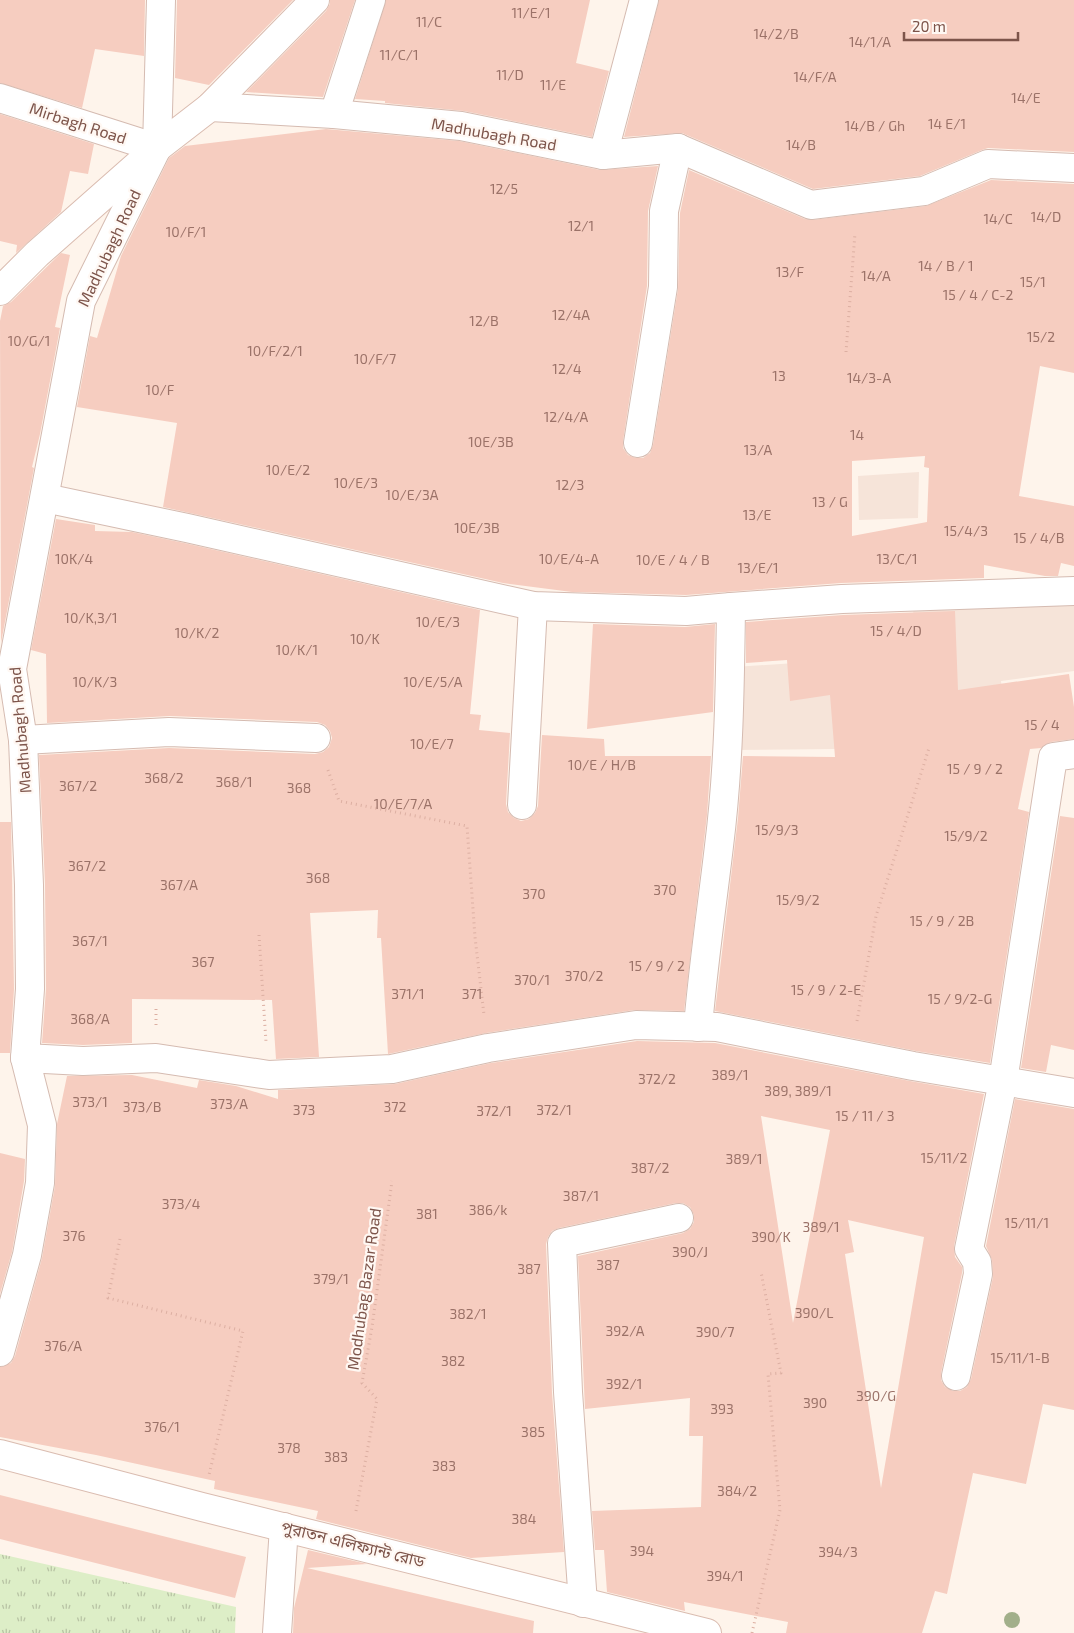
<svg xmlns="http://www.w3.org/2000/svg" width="1074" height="1633" viewBox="0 0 1074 1633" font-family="'Exo 2','Noto Sans Bengali',sans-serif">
	<defs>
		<pattern id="park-tufts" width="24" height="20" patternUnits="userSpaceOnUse" patternTransform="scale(1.25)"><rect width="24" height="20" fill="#ddeec7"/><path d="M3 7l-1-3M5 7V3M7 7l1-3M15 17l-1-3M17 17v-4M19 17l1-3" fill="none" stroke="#b8c3a4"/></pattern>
	</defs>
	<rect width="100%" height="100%" fill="#fef4eb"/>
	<g fill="#f6e4d9">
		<path d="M919 472 918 518 859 520 858 476Z"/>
		<path d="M1074 600V671L1001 681 1009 742 929 748 730 750 734 667 915 655 913 606Z"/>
	</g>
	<path fill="url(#park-tufts)" d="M0 1554 236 1607 235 1633H0Z"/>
	<g fill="#f6cdc0" fill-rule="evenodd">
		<path d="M0 0H145L144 56 95 49 82 108 0 83Z"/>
		<path d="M177 0H293L209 85 175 78Z"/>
		<path d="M330 0H355L323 97 246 92 326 11 330 4Z"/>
		<path d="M386 0H590L576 63 609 71 592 137 464 111 385 103V101L355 99Z"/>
		<path d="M659 0H1074V152L988 148 982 150 920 176 813 189 682 133 624 137Z"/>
		<path d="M0 114 94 144 88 174 70 171 61 212 16 253 17 245 0 241Z"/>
		<path d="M326 129 459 141 600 170 658 166 648 211 647 286 623 441V448L628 455 636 458H643L650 453 653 445 678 289 680 213 689 170 805 219 812 220 926 206 991 180 1074 184V373L1040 366 1019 496 1074 506V566L1061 563 1058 576H1045L984 565V578L841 583 686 595 572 592 503 583 163 507 177 423 77 407 90 336 97 338 121 256 169 158 185 146ZM925 456 924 467 929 468 927 522 852 536V461Z"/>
		<path d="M61 253 70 255 55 327 60 328 40 434 32 467 34 468 1 643 0 321 3 306 11 302Z"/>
		<path d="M56 519 95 525V531L132 532 184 543 480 610 470 714 481 715 479 730 510 733 506 804 508 812 514 818 521 821 529 819 535 813 538 806 542 735 604 739 605 756H711L707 815 684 1011 634 1010 486 1033 388 1054 381 938H377L378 910 310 913 319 1057 276 1059 272 1000 132 999V1043L83 1045 42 1043 46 989 45 884 39 755 169 748 315 754 323 752 329 747 332 738 330 731 325 725 317 722 170 716 47 723 46 654 31 650Z"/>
		<path d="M955 611 958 690 1069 674 1074 707V739L1051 742 1041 748 1030 749 1018 809 1029 812 990 1063 916 1051 715 1011 738 818 743 756 835 757 830 695 790 701 787 660 746 663V622L843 615Z"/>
		<path d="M593 624 685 627 715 624 713 712 587 729Z"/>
		<path d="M1060 816 1074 818V1050L1051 1045 1046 1072 1021 1068Z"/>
		<path d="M0 822H11L14 989 10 1053H0Z"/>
		<path d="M637 1041 715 1043 910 1081 984 1094 954 1246 955 1257 962 1267V1273L941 1373V1380L945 1387 953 1391H960L967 1387 971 1379 993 1277 992 1260 986 1246 1015 1099 1074 1109V1410L1043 1404 1026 1484 973 1473 947 1594 935 1591 922 1633H786L788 1622 684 1602 685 1611 607 1592 604 1550H595L592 1511 701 1507 703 1436H689L690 1398 585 1409 578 1256 683 1233 690 1229 694 1222V1215L690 1207 683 1203H676L559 1228 552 1231 548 1237 546 1244 552 1393 564 1552 471 1558 316 1519 318 1511 214 1489 215 1481 96 1455 0 1437V1367L11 1363 15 1356 42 1258 55 1186 57 1124 67 1076 132 1075 197 1088 199 1080 236 1086 278 1099V1090L395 1084 491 1063ZM761 1116 830 1130 793 1323ZM848 1220 924 1237 881 1488 845 1254 854 1252Z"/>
		<path d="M0 1153 25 1159 24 1181 12 1252 0 1294Z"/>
		<path d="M0 1495 246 1557 235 1598 0 1539Z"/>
		<path d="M308 1550 367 1564 307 1568 534 1621 533 1633H293L294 1608Z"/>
	</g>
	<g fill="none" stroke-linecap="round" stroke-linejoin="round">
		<g stroke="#d5bbb1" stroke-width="30">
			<g id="street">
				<path d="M0 98 157 148"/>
				<path d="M210 107 334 114 461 126 603 155 678 148 811 205 924 191 988 164 1074 168"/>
				<path d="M334 114 371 0"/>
				<path d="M603 155 644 0"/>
				<path d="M638 443 663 287 664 211 678 148"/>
				<path d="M45 498 187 528 533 606 686 611 731 607C730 686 729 767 719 846 712 906 703 966 698 1027"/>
				<path d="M731 607 842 599 1074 591"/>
				<path d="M23 740 169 732 316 738"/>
				<path d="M522 805 533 606"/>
				<path d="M25 1058 83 1061 156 1058 269 1075 392 1069 488 1048 636 1025 717 1027 913 1066 1074 1093"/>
				<path d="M0 1352 27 1255 40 1183 42 1125 25 1058 30 989 29 885 23 740 12 669 81 301 157 148 161 0"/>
				<path d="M956 1376 978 1274 977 1262 969 1249 1003 1081 1053 757 1074 754"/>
				<path d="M583 1603 568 1392 562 1243 679 1218"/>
				<path d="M277 1633 284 1527"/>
			</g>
		</g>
		<g stroke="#dabcb0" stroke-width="30">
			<g id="secondary">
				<path d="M0 291 37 254 157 148 210 107 315 0"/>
				<path d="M0 1454 202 1507 707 1633"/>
			</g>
		</g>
		<g stroke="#dcafa2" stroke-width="3" stroke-dasharray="1 4" stroke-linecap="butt">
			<path d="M846 352 855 233"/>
			<path d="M328 770 339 801 467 826 475 937 484 1015"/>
			<path d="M259 935 266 1042"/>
			<path d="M857 1021 876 916 929 748"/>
			<path d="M156 1025V1009"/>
			<path d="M120 1239 108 1298 243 1331 209 1475"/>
			<path d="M356 1511 377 1399 362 1383 372 1327 392 1181"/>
			<path d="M752 1633 780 1510 768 1374 781 1373 761 1272"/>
		</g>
		<use href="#street" stroke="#fff" stroke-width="28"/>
		<use href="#secondary" stroke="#fff" stroke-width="28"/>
	</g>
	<circle fill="#a2af8a" cx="1012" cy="1620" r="8"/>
	<g text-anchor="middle" stroke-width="4.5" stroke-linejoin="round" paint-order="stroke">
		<g font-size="14" fill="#9b7268">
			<text x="531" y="18">11/E/1</text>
			<text x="429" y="27">11/C</text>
			<text x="776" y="39">14/2/B</text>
			<text x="870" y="47">14/1/A</text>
			<text x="399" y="60">11/C/1</text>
			<text x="510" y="80">11/D</text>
			<text x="815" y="82">14/F/A</text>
			<text x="553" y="90">11/E</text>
			<text x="1026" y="103">14/E</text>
			<text x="947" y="129">14 E/1</text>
			<text x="875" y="131">14/B / Gh</text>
			<text x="801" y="150">14/B</text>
			<text x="504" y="194">12/5</text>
			<text x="1046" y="222">14/D</text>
			<text x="998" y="224">14/C</text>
			<text x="581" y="231">12/1</text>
			<text x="186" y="237">10/F/1</text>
			<text x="946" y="271">14 / B / 1</text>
			<text x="790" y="277">13/F</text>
			<text x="876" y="281">14/A</text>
			<text x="1033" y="287">15/1</text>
			<text x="978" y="300">15 / 4 / C-2</text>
			<text x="571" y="320">12/4A</text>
			<text x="484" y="326">12/B</text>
			<text x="1041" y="342">15/2</text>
			<text x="29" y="346">10/G/1</text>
			<text x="275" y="356">10/F/2/1</text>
			<text x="375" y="364">10/F/7</text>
			<text x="567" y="374">12/4</text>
			<text x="779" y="381">13</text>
			<text x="869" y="383">14/3-A</text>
			<text x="160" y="395">10/F</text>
			<text x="566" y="422">12/4/A</text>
			<text x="857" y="440">14</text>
			<text x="491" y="447">10E/3B</text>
			<text x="758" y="455">13/A</text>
			<text x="288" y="475">10/E/2</text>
			<text x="356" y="488">10/E/3</text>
			<text x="570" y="490">12/3</text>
			<text x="412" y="500">10/E/3A</text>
			<text x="830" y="507">13 / G</text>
			<text x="757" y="520">13/E</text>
			<text x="477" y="533">10E/3B</text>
			<text x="966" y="536">15/4/3</text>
			<text x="1039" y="543">15 / 4/B</text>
			<text x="74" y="564">10K/4</text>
			<text x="569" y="564">10/E/4-A</text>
			<text x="897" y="564">13/C/1</text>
			<text x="673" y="565">10/E / 4 / B</text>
			<text x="758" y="573">13/E/1</text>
			<text x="91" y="623">10/K,3/1</text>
			<text x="438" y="627">10/E/3</text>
			<text x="896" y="636">15 / 4/D</text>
			<text x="197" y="638">10/K/2</text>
			<text x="365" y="644">10/K</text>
			<text x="297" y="655">10/K/1</text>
			<text x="95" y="687">10/K/3</text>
			<text x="433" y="687">10/E/5/A</text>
			<text x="1042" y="730">15 / 4</text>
			<text x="432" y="749">10/E/7</text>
			<text x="602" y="770">10/E / H/B</text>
			<text x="975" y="774">15 / 9 / 2</text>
			<text x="164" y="783">368/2</text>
			<text x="234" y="787">368/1</text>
			<text x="78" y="791">367/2</text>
			<text x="299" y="793">368</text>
			<text x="403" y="809">10/E/7/A</text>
			<text x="777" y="835">15/9/3</text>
			<text x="966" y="841">15/9/2</text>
			<text x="87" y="871">367/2</text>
			<text x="318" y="883">368</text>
			<text x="179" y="890">367/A</text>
			<text x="665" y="895">370</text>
			<text x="534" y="899">370</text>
			<text x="798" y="905">15/9/2</text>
			<text x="942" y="926">15 / 9 / 2B</text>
			<text x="90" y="946">367/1</text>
			<text x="203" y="967">367</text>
			<text x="657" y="971">15 / 9 / 2</text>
			<text x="584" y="981">370/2</text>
			<text x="532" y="985">370/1</text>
			<text x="826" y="995">15 / 9 / 2-E</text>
			<text x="408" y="999">371/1</text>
			<text x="472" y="999">371</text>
			<text x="960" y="1004">15 / 9/2-G</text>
			<text x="90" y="1024">368/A</text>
			<text x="730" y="1080">389/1</text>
			<text x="657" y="1084">372/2</text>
			<text x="798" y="1096">389, 389/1</text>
			<text x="90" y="1107">373/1</text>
			<text x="229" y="1109">373/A</text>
			<text x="142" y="1112">373/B</text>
			<text x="395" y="1112">372</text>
			<text x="304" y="1115">373</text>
			<text x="554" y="1115">372/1</text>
			<text x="494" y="1116">372/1</text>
			<text x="865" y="1121">15 / 11 / 3</text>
			<text x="944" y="1163">15/11/2</text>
			<text x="744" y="1164">389/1</text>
			<text x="650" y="1173">387/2</text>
			<text x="581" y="1201">387/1</text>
			<text x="181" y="1209">373/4</text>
			<text x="488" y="1215">386/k</text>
			<text x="427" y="1219">381</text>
			<text x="1027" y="1228">15/11/1</text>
			<text x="821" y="1232">389/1</text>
			<text x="74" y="1241">376</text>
			<text x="771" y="1242">390/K</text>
			<text x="690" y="1257">390/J</text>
			<text x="608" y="1270">387</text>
			<text x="529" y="1274">387</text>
			<text x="331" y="1284">379/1</text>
			<text x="814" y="1318">390/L</text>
			<text x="468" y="1319">382/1</text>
			<text x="625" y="1336">392/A</text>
			<text x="715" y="1337">390/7</text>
			<text x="63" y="1351">376/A</text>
			<text x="1020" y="1363">15/11/1-B</text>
			<text x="453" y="1366">382</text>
			<text x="624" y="1389">392/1</text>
			<text x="876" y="1401">390/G</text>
			<text x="815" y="1408">390</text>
			<text x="722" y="1414">393</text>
			<text x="162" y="1432">376/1</text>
			<text x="533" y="1437">385</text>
			<text x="289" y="1453">378</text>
			<text x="336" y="1462">383</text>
			<text x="444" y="1471">383</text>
			<text x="737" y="1496">384/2</text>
			<text x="524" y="1524">384</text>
			<text x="642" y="1556">394</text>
			<text x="838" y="1557">394/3</text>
			<text x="725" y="1581">394/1</text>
		</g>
		<g font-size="16" fill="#7d544a" stroke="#fff8f3">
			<text transform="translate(78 123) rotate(18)" y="6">Mirbagh Road</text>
			<text transform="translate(494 134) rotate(10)" y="6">Madhubagh Road</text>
			<text transform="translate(109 248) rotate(-65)" y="6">Madhubagh Road</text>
			<text transform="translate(20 730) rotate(-95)" y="6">Madhubagh Road</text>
			<text transform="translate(364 1289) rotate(-82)" y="6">Modhubag Bazar Road</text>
			<text transform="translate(353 1544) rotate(14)" y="6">পুরাতন এলিফ্যান্ট রোড</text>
		</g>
	</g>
	<path d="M904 32v8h114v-8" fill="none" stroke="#7d544a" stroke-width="2.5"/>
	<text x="912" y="32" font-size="15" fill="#7d544a" stroke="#fff8f3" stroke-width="4" paint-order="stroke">20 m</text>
</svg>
